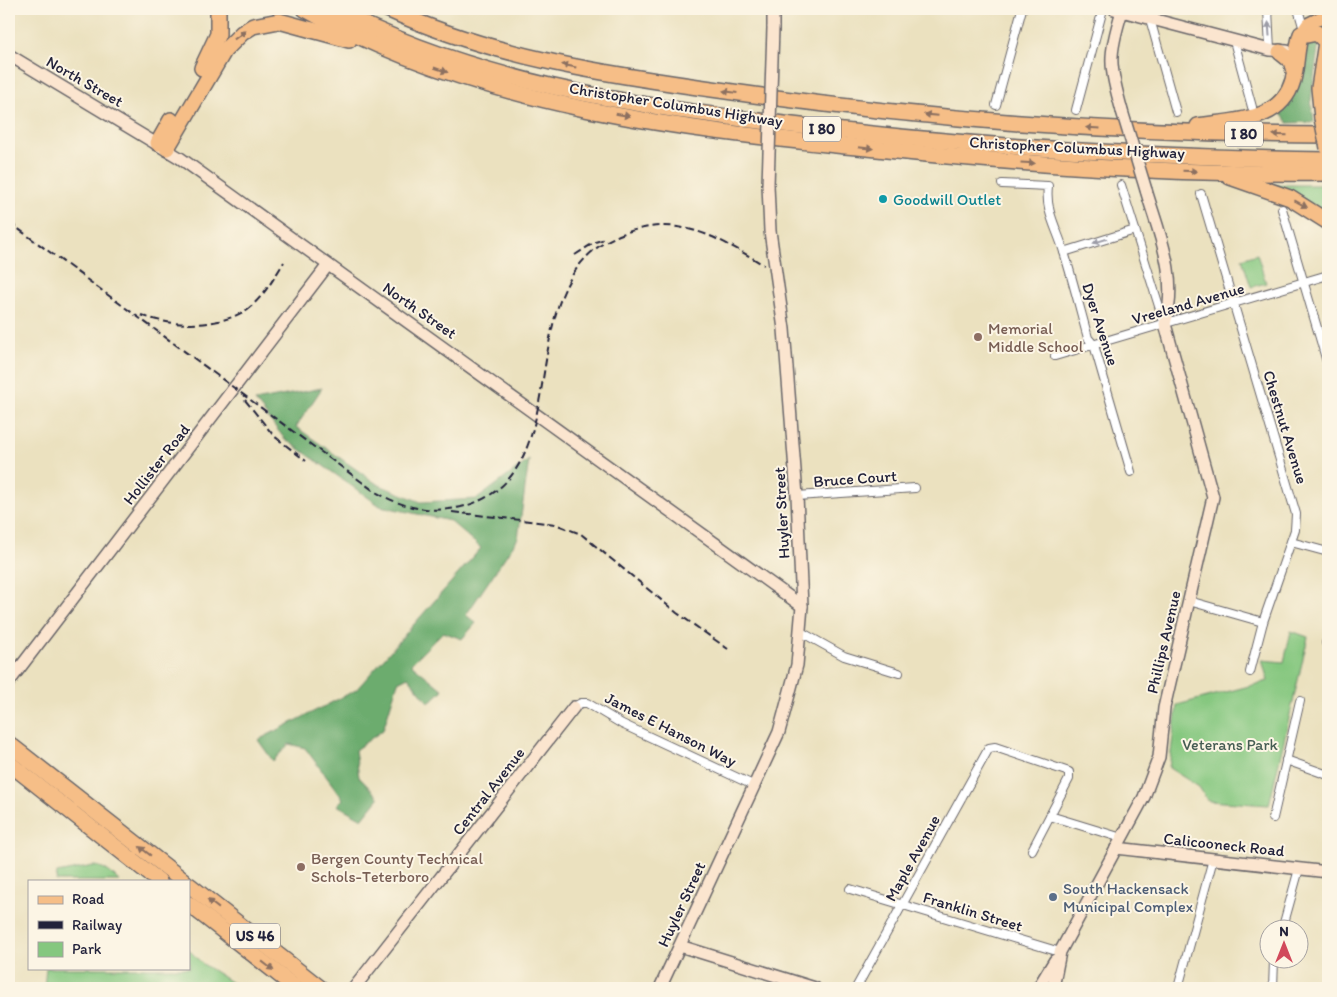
<svg xmlns="http://www.w3.org/2000/svg" width="1337" height="997" viewBox="0 0 1337 997" font-family="Itim,sans-serif">
	<rect width="100%" height="100%" fill="#fcf5e5"/>
	<filter id="ink" filterUnits="userSpaceOnUse"><feTurbulence type="fractalNoise" baseFrequency=".02" numOctaves="2"/><feDisplacementMap in="SourceGraphic" scale="10" xChannelSelector="R" yChannelSelector="G"/><feConvolveMatrix kernelMatrix="1 2 1 2 8 2 1 2 1" color-interpolation-filters="sRGB"/></filter>
	<filter id="wash" filterUnits="userSpaceOnUse"><feTurbulence type="fractalNoise" baseFrequency=".0096" numOctaves="4" result="noise"/><feDisplacementMap in="SourceGraphic" scale="20" xChannelSelector="R" yChannelSelector="G"/><feGaussianBlur stdDeviation="1.12" result="paint"/><feColorMatrix in="noise" values="0 0 0 0 0 0 0 0 0 0 0 0 0 0 0 0 0 1.4 0 .05"/><feComposite in="paint" operator="in"/></filter>
	<g filter="url(#wash)">
		<rect width="100%" height="100%" fill="#ebe1bf"/>
		<g fill="#85c77f" stroke="#54745d">
			<path d="M1274 185H1328V217Z"/>
			<path d="M1257 254 1266 283 1251 287 1242 259Z"/>
			<path d="M1291 631 1308 637 1269 805 1208 801 1199 787 1169 768 1177 705 1268 681 1262 660 1284 662Z"/>
			<path d="M93 866C104 866 111 873 119 881H56L57 873Z"/>
			<path d="M189 950 203 964 240 988H44L46 968H189Z"/>
		</g>
		<g fill="#6cac6e" stroke="#476754">
			<path d="M1309 39 1319 42 1311 99 1314 122 1288 123 1279 111 1302 47Z"/>
			<path d="M322 388 296 427 377 484 421 502 477 499 529 460 518 538 466 615 476 623 462 639 443 632 411 664 443 690 429 703 408 677 398 682 383 730 355 750 359 777 379 798 362 819 337 805 343 799 305 748 289 744 273 761 258 740 356 690 481 548 450 521 380 506 284 438 255 401Z"/>
		</g>
	</g>
	<g filter="url(#ink)">
		<g fill="none" stroke-linecap="round" stroke-linejoin="round">
			<g stroke="#686569" stroke-width="10">
				<g id="street">
					<path d="M1268 9 1270 50"/>
					<path d="M1298 9 1304 30"/>
					<path d="M1150 19 1176 112"/>
					<path d="M1234 41 1252 107"/>
					<path d="M996 105 1022 9"/>
					<path d="M1076 110 1103 9"/>
					<path d="M1002 184 1048 186C1045 212 1057 228 1064 252 1073 281 1080 309 1088 338L1094 345 1131 472"/>
					<path d="M1121 185 1164 322"/>
					<path d="M1201 194 1296 514 1295 530 1263 622 1250 672"/>
					<path d="M1282 209 1328 365"/>
					<path d="M1064 252 1135 230"/>
					<path d="M1055 356 1328 275"/>
					<path d="M797 496 915 488"/>
					<path d="M1291 542 1328 552"/>
					<path d="M1189 601 1263 622"/>
					<path d="M801 632 844 656 899 673"/>
					<path d="M1326 643 1328 644"/>
					<path d="M574 707 581 703H587L622 724 755 786"/>
					<path d="M1286 760 1328 775"/>
					<path d="M1050 816 1122 838"/>
					<path d="M1273 818 1300 701"/>
					<path d="M850 889 1060 952"/>
					<path d="M1282 930 1299 869"/>
					<path d="M856 988 989 748 995 747 1069 772V779L1032 850"/>
					<path d="M1178 988 1213 859"/>
					<path d="M1273 988 1274 960"/>
				</g>
			</g>
			<g stroke="#686569" stroke-width="14">
				<g id="secondary">
					<path d="M773 9V28"/>
					<path d="M1114 9 1270 50 1287 51"/>
					<path d="M1122 11C1108 56 1109 65 1122 111"/>
					<path d="M9 55 180 158 802 606"/>
					<path d="M9 682 328 265"/>
					<path d="M1116 848 1328 872"/>
					<path d="M680 946 815 988"/>
					<path d="M354 988 574 707"/>
					<path d="M660 988 779 732 797 665 802 606 797 496 784 329 770 231 768 185"/>
					<path d="M1038 988 1055 960"/>
					<path d="M1053 988 1060 952 1144 797 1159 757 1164 708 1213 497 1165 324C1179 277 1159 234 1146 190"/>
				</g>
			</g>
			<g stroke="#686569" stroke-width="15">
				<path id="primary" d="M1301 34 1308 24 1328 14"/>
			</g>
			<g stroke="#686569" stroke-width="18">
				<g id="highway">
					<path d="M305 9C479 107 682 130 877 149 1027 165 1178 175 1328 173"/>
					<path d="M333 9C474 82 628 105 784 124 965 147 1146 157 1328 160"/>
					<path d="M387 9C494 58 610 75 726 91 925 120 1127 134 1328 135"/>
					<path d="M1307 35 1317 33 1326 42 1319 88 1322 118"/>
					<path d="M1280 52 1291 61 1294 71"/>
					<path d="M202 68 218 34V9"/>
					<path d="M1198 126C1234 120 1281 123 1293 80 1297 65 1296 49 1301 34"/>
					<path d="M158 143 171 120"/>
					<path d="M167 148 224 51 242 33 253 26 279 21 349 40"/>
					<path d="M1230 177 1290 198 1328 222"/>
					<path d="M9 744 184 881"/>
					<path d="M9 763 159 881"/>
					<path d="M189 885 320 988"/>
					<path d="M189 904 296 988"/>
				</g>
			</g>
			<use href="#street" stroke="#fff" stroke-width="8"/>
			<use href="#secondary" stroke="#fbe5cf" stroke-width="11"/>
			<use href="#primary" stroke="#f6be87" stroke-width="12"/>
			<use href="#highway" stroke="#f6be87" stroke-width="15"/>
			<g stroke="#22223b" stroke-width="2" stroke-dasharray="8 4" stroke-linecap="butt">
				<path d="M9 222 374 491C401 507 429 514 461 507 587 476 501 281 622 234 678 213 717 237 764 265"/>
				<path d="M575 255 595 242 605 239"/>
				<path d="M141 315C172 327 220 329 249 308 264 296 274 278 284 262"/>
				<path d="M245 400 274 436 306 461"/>
				<path d="M452 512 555 524 581 534 677 613 728 649"/>
			</g>
			<g stroke="#686569" stroke-width="14" stroke-linecap="butt">
				<g id="secondary-bridge">
					<path d="M1122 111 1146 190"/>
					<path d="M768 185 773 28"/>
				</g>
			</g>
			<g stroke="#686569" stroke-width="18" stroke-linecap="butt">
				<path id="highway-bridge" d="M1322 118 1328 148"/>
			</g>
			<use href="#secondary-bridge" stroke="#fbe5cf" stroke-width="11"/>
			<use href="#highway-bridge" stroke="#f6be87" stroke-width="15"/>
		</g>
		<defs><path id="oneway-solid" d="M-6-.8H1V-3.2L6.5 0L1 3.2V.8H-6Z" transform="scale(1.25)"/></defs>
		<g fill="#9c9ca7">
			<use href="#oneway-solid" transform="translate(1269 29) rotate(-94)"/>
			<use href="#oneway-solid" transform="translate(1100 241) rotate(163)"/>
		</g>
		<g fill="#8c7061">
			<use href="#oneway-solid" transform="translate(240 35) rotate(-36)"/>
			<use href="#oneway-solid" transform="translate(569 66) rotate(-168)"/>
			<use href="#oneway-solid" transform="translate(441 70) rotate(19)"/>
			<use href="#oneway-solid" transform="translate(730 92) rotate(-172)"/>
			<use href="#oneway-solid" transform="translate(623 115) rotate(10)"/>
			<use href="#oneway-solid" transform="translate(931 115) rotate(-175)"/>
			<use href="#oneway-solid" transform="translate(1093 128) rotate(-177)"/>
			<use href="#oneway-solid" transform="translate(1280 135) rotate(-179)"/>
			<use href="#oneway-solid" transform="translate(866 148) rotate(6)"/>
			<use href="#oneway-solid" transform="translate(1028 163) rotate(4)"/>
			<use href="#oneway-solid" transform="translate(1190 171) rotate(2)"/>
			<use href="#oneway-solid" transform="translate(1301 204) rotate(28)"/>
			<use href="#oneway-solid" transform="translate(145 851) rotate(-142)"/>
			<use href="#oneway-solid" transform="translate(213 904) rotate(-142)"/>
			<use href="#oneway-solid" transform="translate(268 966) rotate(38)"/>
		</g>
	</g>
	<circle fill="#0f9aa8" stroke="#fcf5e5" stroke-width="2" cx="883" cy="199" r="5"/>
	<g fill="#8d6e63" stroke="#fcf5e5" stroke-width="2">
		<circle cx="978" cy="337" r="5"/>
		<circle cx="301" cy="867" r="5"/>
	</g>
	<circle fill="#5c6f8a" stroke="#fcf5e5" stroke-width="2" cx="1053" cy="897" r="5"/>
	<g text-anchor="middle" stroke-width="4" stroke-linejoin="round" paint-order="stroke">
		<g fill="#fcf5e5" stroke="#63616e" stroke-width="1">
			<rect x="803" y="116.5" width="38" height="25" rx="4"/>
			<rect x="1225" y="121.5" width="38" height="25" rx="4"/>
			<rect x="230" y="923.5" width="50" height="25" rx="4"/>
		</g>
		<g font-size="15" font-weight="bold" fill="#22223b">
			<text x="822" y="134">I 80</text>
			<text x="1244" y="139">I 80</text>
			<text x="255" y="941">US 46</text>
		</g>
		<g font-size="16" fill="#22223b" stroke="#fcf5e5">
			<text transform="translate(85 81) rotate(30)" y="6">North Street</text>
			<text transform="translate(676 104) rotate(9)" y="6">Christopher Columbus Highway</text>
			<text transform="translate(1077 147) rotate(3)" y="6">Christopher Columbus Highway</text>
			<text transform="translate(1188 303) rotate(-16)" y="6">Vreeland Avenue</text>
			<text transform="translate(420 310) rotate(35)" y="6">North Street</text>
			<text transform="translate(1101 324) rotate(72)" y="6">Dyer Avenue</text>
			<text transform="translate(1286 427) rotate(73)" y="6">Chestnut Avenue</text>
			<text transform="translate(156 464) rotate(-52)" y="6">Hollister Road</text>
			<text transform="translate(855 478) rotate(-4)" y="6">Bruce Court</text>
			<text transform="translate(781 513) rotate(-93)" y="6">Huyler Street</text>
			<text transform="translate(1163 642) rotate(-77)" y="6">Phillips Avenue</text>
			<text transform="translate(671 729) rotate(27)" y="6">James E Hanson Way</text>
			<text transform="translate(488 791) rotate(-52)" y="6">Central Avenue</text>
			<text transform="translate(1224 844) rotate(6)" y="6">Calicooneck Road</text>
			<text transform="translate(912 858) rotate(-61)" y="6">Maple Avenue</text>
			<text transform="translate(681 904) rotate(-65)" y="6">Huyler Street</text>
			<text transform="translate(973 911) rotate(17)" y="6">Franklin Street</text>
		</g>
		<g font-size="16" fill="#0d838f" stroke="#fcf5e5" text-anchor="start">
			<text x="893" y="205">Goodwill Outlet</text>
		</g>
		<g font-size="16" fill="#785e54" stroke="#fcf5e5" text-anchor="start">
			<text x="988" y="334">Memorial<tspan x="988" dy="18">Middle School</tspan></text>
			<text x="311" y="864">Bergen County Technical<tspan x="311" dy="18">Schols-Teterboro</tspan></text>
		</g>
		<g font-size="16" fill="#455c53" stroke="#fcf5e5">
			<text x="1230" y="750">Veterans Park</text>
		</g>
		<g font-size="16" fill="#4e5e75" stroke="#fcf5e5" text-anchor="start">
			<text x="1063" y="894">South Hackensack<tspan x="1063" dy="18">Municipal Complex</tspan></text>
		</g>
	</g>
	<rect width="1337" height="997" fill="none" stroke="#fcf5e5" stroke-width="30"/>
	<rect x="28" y="880" width="162" height="90" fill="#fcf5e5" stroke="#a5a1a1"/>
	<rect x="38" y="896" width="25" height="8" fill="#f6be87" stroke="#a5a1a1"/>
	<text x="72" y="904" font-size="15" fill="#22223b">Road</text>
	<rect x="38" y="921" width="25" height="8" fill="#22223b" stroke="#a5a1a1"/>
	<text x="72" y="930" font-size="15" fill="#22223b">Railway</text>
	<rect x="38" y="942" width="25" height="15" fill="#85c77f" stroke="#a5a1a1"/>
	<text x="72" y="954" font-size="15" fill="#22223b">Park</text>
	<g transform="translate(1284 944)"><circle r="24" fill="#fcf5e5" stroke="#a5a1a1"/>
	<path d="M0-4L9 19L0 12L-9 19Z" fill="#d1495b"/>
	<text y="-8" font-size="14" font-weight="bold" text-anchor="middle" fill="#22223b">N</text>
	</g>
</svg>
